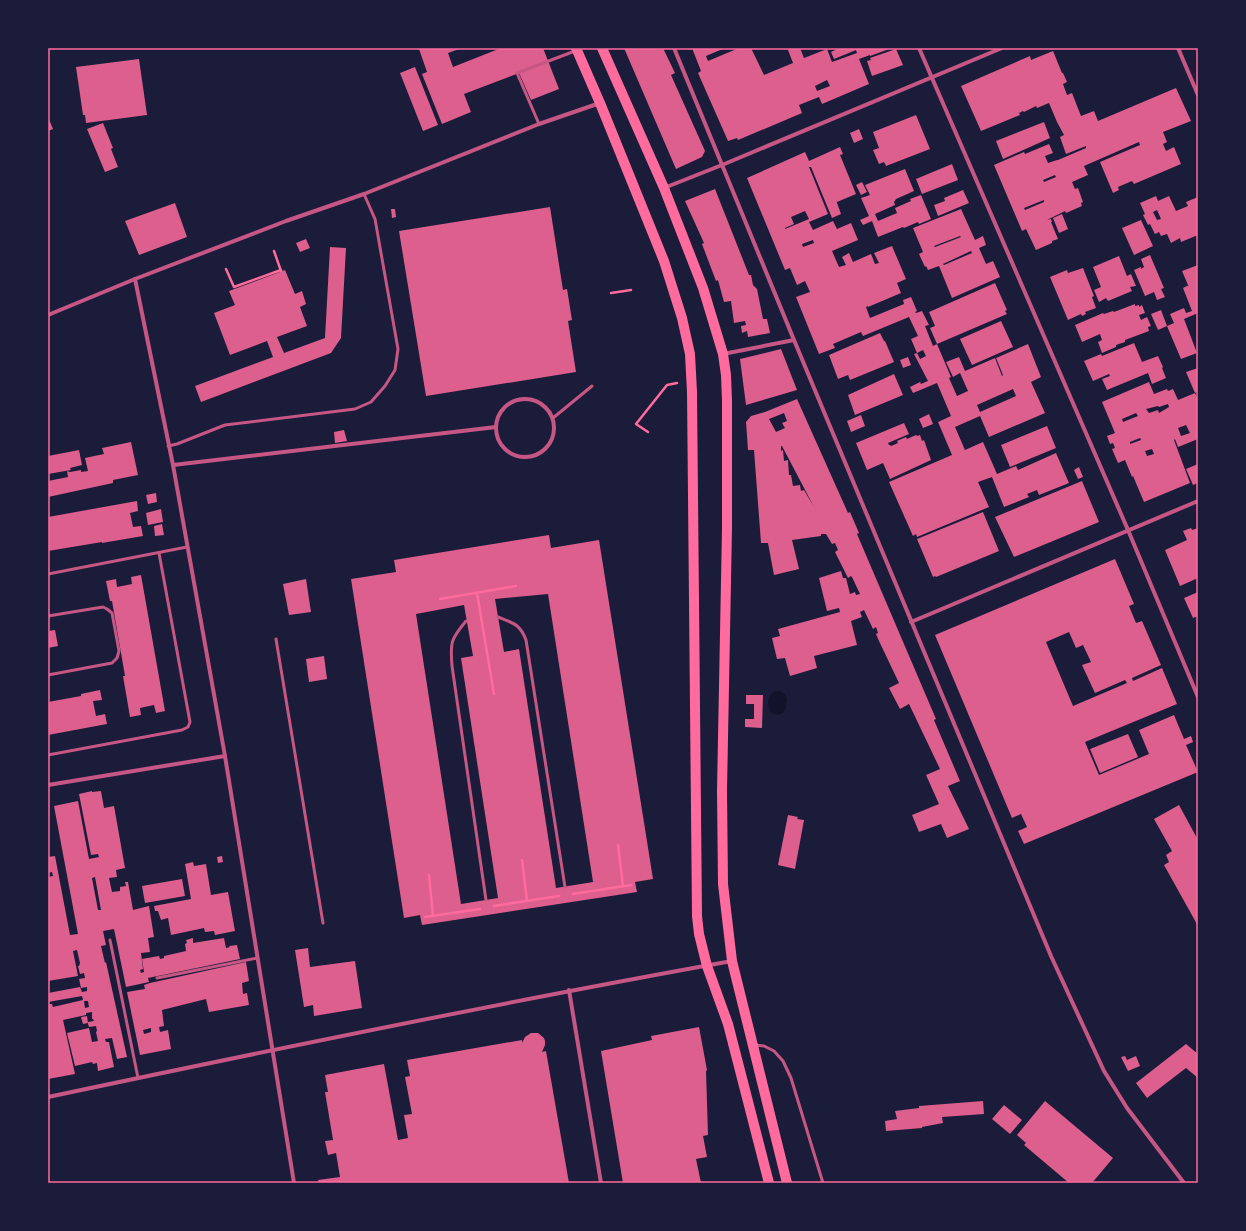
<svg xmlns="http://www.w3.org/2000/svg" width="1246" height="1231" viewBox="0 0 1246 1231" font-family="Overpass,sans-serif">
	<rect width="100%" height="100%" fill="#1b1b3a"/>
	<path fill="#12122b" d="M774 691C780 691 785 692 787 699 786 708 784 719 772 713 766 707 767 696 774 691Z"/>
	<g fill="#dd5f8e" fill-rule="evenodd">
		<path d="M421 48H462L448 53 453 67 501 48H543L559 89 531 100 519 73 464 94 471 112 442 124 422 74 427 72 419 49Z"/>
		<path d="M624 48H663L675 73 671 75 705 151 702 157 676 169Z"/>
		<path d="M692 48H725L706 56 708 61 739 48H751L764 75 793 63 788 50 792 48H800L804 58 827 49 832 62 857 53 856 50 834 59 831 52 837 49V48H892L870 56V55L859 59 869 84 822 104 819 97 799 105 802 113 738 140 737 138 728 141 698 73 701 71ZM827 80 830 86 817 91 815 86Z"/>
		<path d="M896 49 903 65 872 76 867 61 871 60 870 58Z"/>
		<path d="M1053 51 1062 73H1063L1067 82 1063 84 1067 95 1072 93 1081 116 1094 111 1098 121 1176 88 1191 121 1163 132 1167 142 1163 144 1166 151 1174 147 1181 164 1134 184 1132 181 1118 187 1119 190 1113 193 1100 162 1140 145 1139 142 1084 166 1088 175 1072 182 1075 189 1078 188 1083 202 1081 203 1082 206 1066 213 1065 211 1047 220 1051 219 1052 222H1051L1058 239 1052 241V243L1036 250 1026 229 1022 231 994 165 1024 152 1025 154 1049 144 1053 153 1045 156 1048 163 1057 160H1058L1086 148V146L1066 154 1060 137 1064 135 1057 122 1049 103 1037 108 1036 106 1024 112 1023 111 1019 113 1020 115 981 131 961 86 1030 56 1031 60ZM1055 175 1056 177 1044 182 1043 180ZM1044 200V202L1025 210 1024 208Z"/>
		<path d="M139 59 147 115 86 123 85 115H83L76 67Z"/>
		<path d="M415 67 438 125 423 131 400 73Z"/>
		<path d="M916 115 930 149 886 166 884 162 879 164 873 150 879 148 873 132Z"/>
		<path d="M48 117 53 129 48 131Z"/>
		<path d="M1044 122 1050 138 1003 159 996 141Z"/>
		<path d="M103 123 113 148 111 149 118 167 105 172 87 129Z"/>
		<path d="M859 129 863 139 854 143 850 133Z"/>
		<path d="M840 147 843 154 840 155 856 194 837 202 836 200 841 214 832 218 811 167H809L828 214 809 222 813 230 833 221 837 229 851 223 858 240 832 251 839 267 846 265 842 257 849 253 853 262 871 254 875 264 879 263 874 253 892 246 906 279 897 283 901 293 868 307V306L866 307 870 318 904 304 903 300 911 297 917 311 915 312 916 313 922 311 929 325 925 326 933 346 937 344 951 377 949 378 957 396 968 391 960 373 953 377 946 362 959 357 965 371 995 358 1002 376 1003 375 996 358 1028 344 1041 377 1031 382 1045 413 989 437 980 416 955 427 965 450 983 442 997 474 1016 466 1018 470 1056 453 1069 483 1039 495 1037 490 1027 494 1029 497 1004 507 992 477 978 482 989 507 917 537 916 534 913 536 889 482 952 455 938 422 951 416 937 383 913 393 910 387 920 382 921 384 928 381 914 354 917 353 920 359 926 356 923 350 917 353 911 339 918 336 909 317 863 336 861 332 833 344 835 348 819 354 796 297 810 292 805 281 797 285 790 268 785 270 747 178 805 152 809 161ZM805 211 809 219 785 229V228L794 224 791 217ZM813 240 814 243 803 247 802 244ZM1013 389 1016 396 980 412 977 405Z"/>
		<path d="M952 164 958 180 922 194 916 179Z"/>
		<path d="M905 169 914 191 896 199 894 202 895 205 875 214 878 221 897 213 895 208 911 201 910 199 921 195 931 219 919 224 918 222 904 228 903 227 878 237 872 221 863 225 860 220 869 216 861 198 870 195 865 185Z"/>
		<path d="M862 182 867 192 861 195 856 185Z"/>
		<path d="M715 189 749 275H751L753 285 757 289 763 319H767L770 333 748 337 747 331 742 333 741 326 746 325 745 321 734 323 731 301 724 302 718 280 716 281 702 244 704 243 685 201Z"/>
		<path d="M963 190 969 203 938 216 934 205 945 201 944 198Z"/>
		<path d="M1156 196 1158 201 1169 196 1176 211 1188 206 1186 202 1198 197V235L1181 242 1180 238 1171 243 1167 234 1161 236 1159 232 1155 234 1150 224 1148 225 1143 215 1145 214 1140 203ZM1157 210 1161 219 1157 220 1153 212Z"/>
		<path d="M175 203 187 237 139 255 125 221Z"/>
		<path d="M550 207 563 290 567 289 572 320 568 321 576 372 426 396 399 231Z"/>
		<path d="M391 209H395L396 217 392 218Z"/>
		<path d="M961 209 975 240 983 236 986 245 979 248 986 264 993 261 1000 277 952 298 939 266 928 270 926 266 925 267 919 254 923 252 913 228ZM960 236 961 237 935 247 934 246ZM971 251 972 253 944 265 943 264Z"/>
		<path d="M1062 214 1068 229 1059 233 1053 218Z"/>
		<path d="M1141 220 1153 246 1134 255 1122 228Z"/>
		<path d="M306 239 310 248 300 252 296 243Z"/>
		<path d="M330 247 346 248 341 338 331 353 201 402 195 386 273 357 267 341 230 355 214 313 235 305 229 291 285 270 295 294 302 291 306 304 300 307 307 326 277 337 284 353 325 338Z"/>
		<path d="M1150 255 1164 288 1161 289 1165 297 1157 300 1154 292 1145 296 1134 270 1141 267V269L1144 267 1141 259Z"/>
		<path d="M1119 256 1127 276 1131 274 1136 286 1130 287 1132 291 1108 301 1106 298 1099 302 1094 290 1101 287 1093 267Z"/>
		<path d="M1198 265V313L1184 319 1197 353 1181 359 1167 326 1174 323 1170 314 1184 308 1186 313 1192 311 1183 288 1189 285H1188L1182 271Z"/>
		<path d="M1083 268 1094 296 1092 297 1096 308 1085 312 1086 314 1082 316 1081 314 1068 320 1050 277 1067 270 1068 273Z"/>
		<path d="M995 283 1007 310 1005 311 1007 314 937 344 930 328 935 326 929 312Z"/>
		<path d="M1135 304V306L1139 305V307L1142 305 1145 313 1139 315 1141 320 1147 317 1151 326 1148 327 1149 331 1125 340V342L1116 345V347L1102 353 1098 342 1102 340 1100 334 1082 342 1075 325 1103 313 1104 314 1113 311 1114 312Z"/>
		<path d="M1161 310 1167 326 1158 330 1151 314Z"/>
		<path d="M1001 321 1013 347 972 365 960 339Z"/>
		<path d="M880 333 884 341H885L894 362 850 380 848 375 838 379 829 355Z"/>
		<path d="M1134 343 1142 362 1158 356 1163 367 1162 368 1166 378 1152 384 1148 373 1107 390 1102 379 1110 376 1109 374 1093 381 1084 361 1101 354 1102 356Z"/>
		<path d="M781 349 797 390 746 405 740 359Z"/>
		<path d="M908 357 911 365 903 368 900 360Z"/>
		<path d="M1198 368V391L1195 393 1198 400V439L1178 447 1175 439 1174 440 1190 483 1144 502 1133 476 1132 477 1125 460 1118 463 1112 449 1115 448 1113 443 1110 444 1107 436 1115 433 1102 402 1149 382 1154 394 1167 389 1168 391 1173 389 1178 400 1195 393 1186 372ZM1168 404 1169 407 1159 413 1158 410 1149 413 1146 409 1158 406 1159 407ZM1136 413 1138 416 1123 422 1122 419ZM1186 425 1190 433 1181 436 1178 428ZM1140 438 1141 440 1130 444V442ZM1152 449 1154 454 1147 456 1145 451Z"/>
		<path d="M894 374 903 395 855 415 848 395Z"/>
		<path d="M797 399 848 513 850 512 859 533 857 534 936 719 934 720 960 781 948 786 969 829 947 838 941 824 919 832 912 815 939 804 926 775 940 769 909 704 900 709 889 688 899 683 879 641 876 634 878 633 876 627 873 629 864 610 860 612 862 617 851 621 857 645 814 656 817 668 790 676 785 658 777 659 772 638 780 636 778 629 840 612 839 608 827 611 819 578 841 571 843 578H846L850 594 855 592 856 595 860 594 852 577 851 576 848 578 835 552 838 550 835 543 832 544 826 534H821V536L792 540 799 569 774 575 768 543H761L754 450H748L746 422 751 416 765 412ZM784 413 787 421 782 423 785 428 776 432 769 419ZM781 446H782L814 507 804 490 801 491 800 485 793 486 791 475H789L788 460 784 461 783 450 781 451Z"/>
		<path d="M929 414 933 424 923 428 919 419Z"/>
		<path d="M861 415 865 426 851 432 847 421Z"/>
		<path d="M904 423 909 434 888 443 889 445H890L891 446 898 443 897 441 906 437 907 439 916 435 917 436 920 435 922 441 924 440 931 460 890 479 883 463 867 470 856 443Z"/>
		<path d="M1047 426 1056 448 1010 467 1001 445Z"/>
		<path d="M344 430 347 441 335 443 334 432Z"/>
		<path d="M131 442 138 475 113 480V483L48 497V481L68 477 67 471 70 472 81 470V472L88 471 85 458 104 454 102 448Z"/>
		<path d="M79 450 82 465 70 468 71 470 48 474V456Z"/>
		<path d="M1198 464V483L1193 485 1186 469Z"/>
		<path d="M1079 467 1083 477 1078 479 1074 470Z"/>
		<path d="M1082 481 1099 522 1014 557 995 517Z"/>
		<path d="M156 493 157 502 148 504 146 495Z"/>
		<path d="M137 501 138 511 130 513 133 527 141 526 143 536 102 543V542L48 551V517Z"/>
		<path d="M161 509 163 522 148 525 146 513Z"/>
		<path d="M983 512 999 551 936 577 935 576 933 577 917 539Z"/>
		<path d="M162 524 164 535 155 536 154 526Z"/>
		<path d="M1191 528 1192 530 1198 528V578L1180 586 1165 550 1187 540 1183 531Z"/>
		<path d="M549 535 551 548 599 540 653 879 635 882 637 892 422 925 420 915 404 918 351 579 396 572 394 560ZM548 594 593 882 556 888 519 649 504 652 495 599ZM464 605 473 656 461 658 498 898 461 904 416 614Z"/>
		<path d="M1115 559 1134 604 1129 606 1136 623 1142 621 1161 665 1132 678 1133 681 1162 668 1177 704 1085 742 1099 775 1149 754 1139 730 1174 715 1184 739 1191 736 1193 742 1186 745 1198 772 1024 844 1018 831 1027 827 1021 814 1012 818 935 635ZM1069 632 1076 648 1083 645 1091 662 1082 665 1095 693 1125 680 1127 683 1073 706 1046 642Z"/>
		<path d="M141 575 165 711 156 713 154 705 140 708 141 715 130 717 123 676H125L112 601H110L106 581 116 579 117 587 132 584 131 577Z"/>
		<path d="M306 579 311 612 289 615 283 584Z"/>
		<path d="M1198 592V616L1193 618 1184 598Z"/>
		<path d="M55 630 58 646 48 648V631Z"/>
		<path d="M324 656 327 679 309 682 306 659Z"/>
		<path d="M100 690 102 700 93 701 96 716 105 714 107 724 48 735V702L81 696V694Z"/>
		<path d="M746 695H763L762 728 745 727V719H754V704H746Z"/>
		<path d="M1128 734 1138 757 1100 773 1090 749Z"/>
		<path d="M92 791V792L101 791 104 808 114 806 125 868 116 870 117 877 109 878 112 892 120 891V887L126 886 125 882H128L133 910 149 906 154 937 148 938 150 952 141 953 143 969 140 970 141 973 144 972 142 959 159 956 160 959 164 958V956L186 951 185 944 187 943 186 940 193 938V943L224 938 226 948 230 947 229 946 237 945 240 959 148 978 149 982 126 987 114 929 103 931 106 945 101 946 105 963 106 962 127 1057 117 1059 112 1038 105 1039 106 1042H109L114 1067 98 1071 97 1063 93 1064 92 1062 75 1066 67 1033 89 1028 92 1042 98 1041 96 1032 97 1031 96 1026 89 1027 88 1024V1022L94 1021 93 1019H92V1012L86 1013V1015L63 1020 75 1074 48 1079V1004H52L53 1007 83 1000 82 996 48 1002V993L80 987 82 992 87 991V987L81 988 79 979 85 978 84 973 80 974 78 966H79L80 963 77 950 73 951 78 976 48 981V877L53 876 52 872 48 873V857L55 856 70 935 78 934 54 806 78 801 89 859 99 857 98 854 91 855 79 794ZM95 877 101 910H98L92 878ZM84 1001H88L89 1007 85 1008Z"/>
		<path d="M1179 805 1198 840V926L1164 865 1169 862 1166 855 1172 851 1154 819Z"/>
		<path d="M788 815 798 817 797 819 804 820 795 869 778 865Z"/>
		<path d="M222 856 223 862 218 863 217 857Z"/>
		<path d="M193 862 194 866 206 864 211 895 228 892 235 931 215 935 214 931 205 932 204 928 171 935 168 918 161 920 158 911H155L154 906 191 899 185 864Z"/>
		<path d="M182 879 185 896 145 903 142 886Z"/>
		<path d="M308 948 310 967 355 961 362 1008 314 1016 313 1005 304 1007 295 950Z"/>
		<path d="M246 962 249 981 242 983 243 994 247 993 249 1005 209 1012 206 999 162 1010 164 1026 159 1027 160 1032 168 1030 171 1049 140 1055 127 992 145 989 144 985 150 983ZM151 1028V1032L144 1034 143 1030Z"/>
		<path d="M87 1016 88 1023 83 1024 81 1017Z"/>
		<path d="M699 1027 707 1070 706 1071 708 1135 703 1136 707 1157 696 1159 701 1183H623L601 1051 652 1040 651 1036Z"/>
		<path d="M531 1033H538L544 1038 545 1041V1045L542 1052 546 1051 569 1183H319L318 1180 340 1177 336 1153 328 1155 325 1141 333 1140 325 1092H328L325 1075 384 1064 398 1140 408 1138 404 1115 412 1114 405 1077 410 1076 407 1060 522 1040V1043L525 1037Z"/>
		<path d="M1186 1044 1198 1054V1078L1186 1068 1147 1098 1136 1083Z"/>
		<path d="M1125 1056 1127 1060 1136 1056 1140 1066 1128 1071 1121 1057Z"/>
		<path d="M983 1101 984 1114 942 1117 943 1123 922 1127V1128L886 1131 885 1121 897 1119 895 1111 919 1108V1106Z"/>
		<path d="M1045 1101 1113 1158 1092 1183H1069L1024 1145 1026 1143 1017 1135Z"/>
		<path d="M1004 1105 1022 1120 1010 1134 992 1119Z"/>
	</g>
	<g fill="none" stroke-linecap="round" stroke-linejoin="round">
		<g stroke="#ff6b9d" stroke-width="2.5">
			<path d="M274 251 281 271"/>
			<path d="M226 269 234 287 281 270"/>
			<path d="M611 293 631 290"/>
			<path d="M648 432 636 424 667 385 677 383"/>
			<path d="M477 593 494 694"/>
			<path d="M440 599 516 586"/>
			<path d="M618 845 623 886"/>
			<path d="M522 860 527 901"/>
			<path d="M429 875 433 916"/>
			<path d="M573 894 631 885"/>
			<path d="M494 906 559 896"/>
			<path d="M425 917 480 909"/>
		</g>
		<g stroke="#c65784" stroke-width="3">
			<path d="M539 124 517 73 575 51"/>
			<path d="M553 418 592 386"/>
			<path d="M168 446 177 444 225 425 355 409 371 402 385 386 395 370 398 349 375 219 364 194"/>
			<path d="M48 574 187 547"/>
			<path d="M48 616 103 607 107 609 112 613 119 651 117 658 112 663 48 675"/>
			<path d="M498 617C513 623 520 624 526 640L565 887"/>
			<path d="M466 621C451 639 450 642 452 666L486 900"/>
			<path d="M276 639 323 923"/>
			<path d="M48 755 182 730 188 727 190 722 159 553"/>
			<path d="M110 940 138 1078"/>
			<path d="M157 978 257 958"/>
			<path d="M755 1045 764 1046 774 1051 783 1061 791 1078 823 1183"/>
		</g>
		<g stroke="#c65784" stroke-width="4">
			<path d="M674 48 794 340 1051 956 1104 1071 1127 1108 1184 1183"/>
			<path d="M919 48 1128 530 1198 697"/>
			<path d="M1178 48 1198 95"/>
			<path d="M664 188 722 165 1002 48"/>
			<path d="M135 279 173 465 225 756 294 1183"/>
			<path d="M48 315 135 279 286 221 364 194 539 124 600 103"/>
			<path d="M723 354 794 340"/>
			<circle cx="525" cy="428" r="29"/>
			<path d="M173 465 496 427"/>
			<path d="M911 622 1198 501"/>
			<path d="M48 785 225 756"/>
			<path d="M569 990 601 1183"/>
			<path d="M48 1097C275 1049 503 1002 732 961"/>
		</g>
		<g stroke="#ff6b9d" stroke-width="10">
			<path d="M576 48 600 103 664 261 682 318 690 354 692 392 697 916 699 934 707 966 728 1024 769 1183"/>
			<path d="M602 48 664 188 703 288 723 354 726 375 727 401V528L722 791 723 884 732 961 787 1183"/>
		</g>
	</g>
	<rect width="1246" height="1231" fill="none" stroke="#1b1b3a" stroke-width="98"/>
	<rect x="49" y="49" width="1148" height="1133" fill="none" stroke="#ff6b9d" stroke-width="1.5"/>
</svg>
